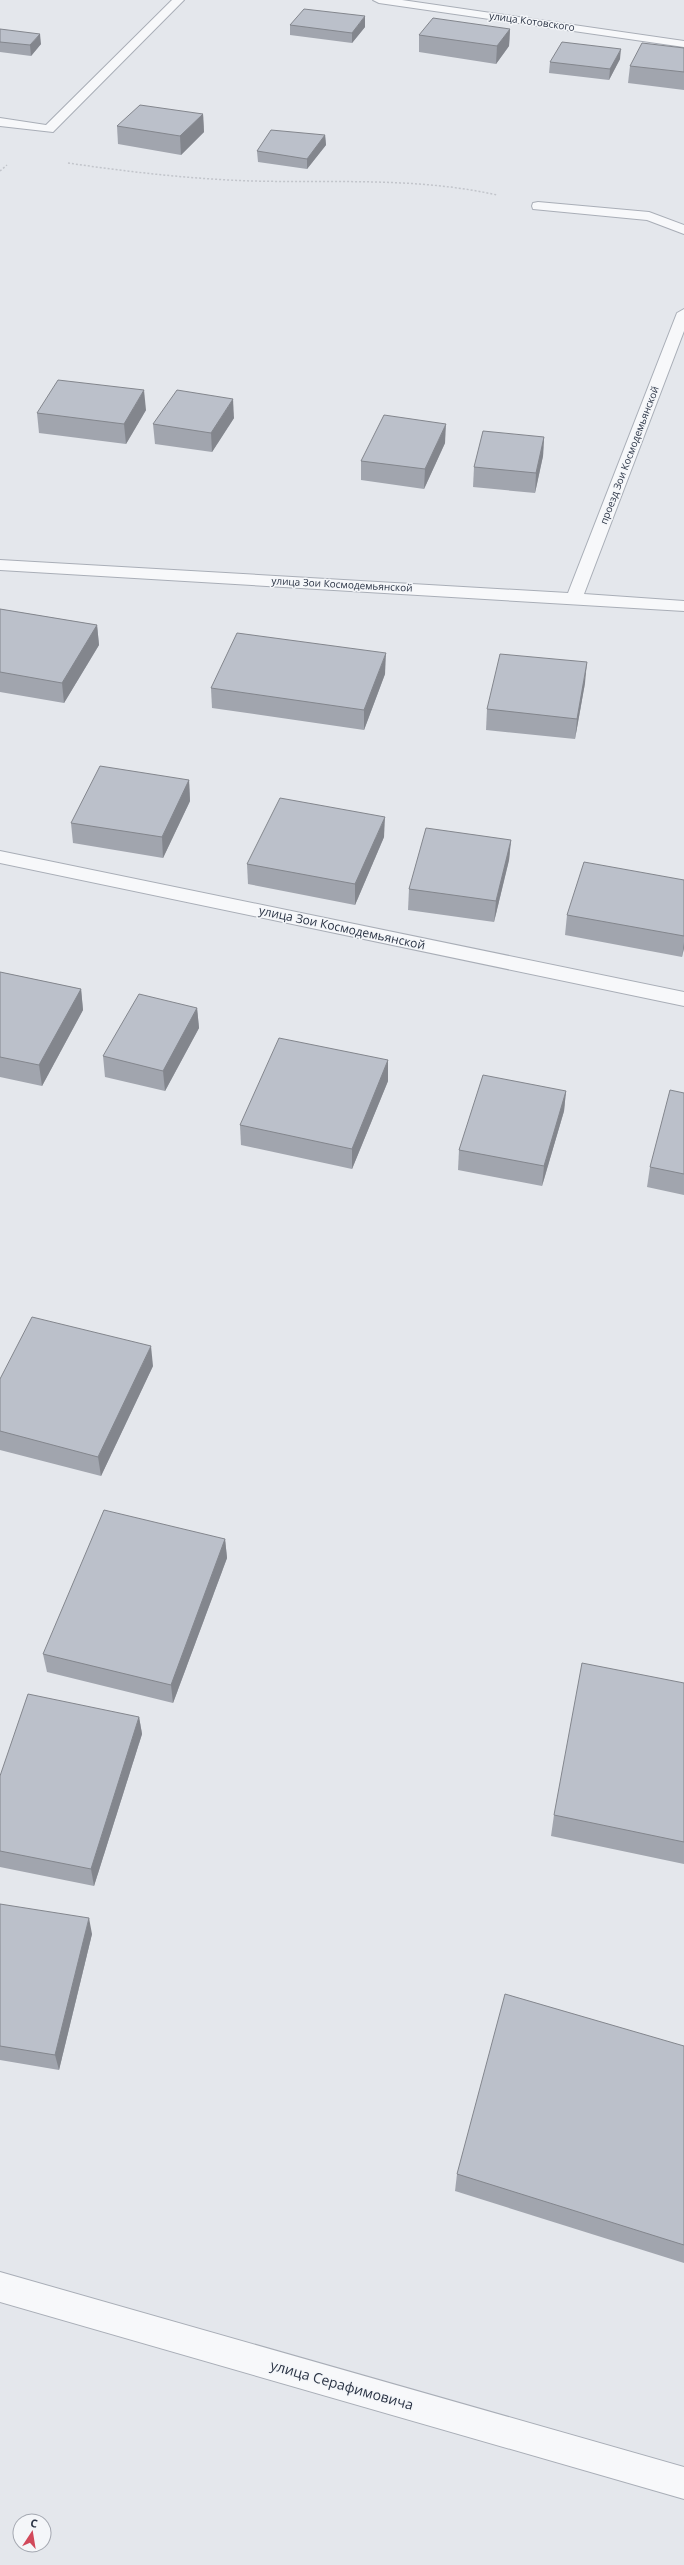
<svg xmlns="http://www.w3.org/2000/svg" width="684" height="2565" viewBox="0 0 684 2565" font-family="'Open Sans',sans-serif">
	<rect width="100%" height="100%" fill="#e4e7ec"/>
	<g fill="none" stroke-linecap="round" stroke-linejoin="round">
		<g stroke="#a9aeb7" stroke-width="2">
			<g id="minor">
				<path d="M172 0H184L53 132 0 126V118L46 125Z"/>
				<path d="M373 0H402L684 41V47L379 3Z"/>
				<path d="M538 202 649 212 684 225V234L647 220 533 209 532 206 533 203Z"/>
				<path d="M684 309V331L584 594 684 601V611L0 570V560L568 593 677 313Z"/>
				<path d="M0 851 684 992V1006L0 863Z"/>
				<path d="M0 2272 684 2467V2499L0 2302Z"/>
			</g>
		</g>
		<g stroke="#c2c5cb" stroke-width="1.5" stroke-dasharray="2 2" stroke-linecap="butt">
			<path d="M68 163C129 172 191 179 252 181 335 183 416 177 497 195"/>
			<path d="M0 171 7 165"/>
		</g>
		<use href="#minor" fill="#f7f8fa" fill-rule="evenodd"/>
	</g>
	<g fill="#a1a5ae">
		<path d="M290 25 365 27 352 43 290 35Z"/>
		<path d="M0 29 41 44 31 56 0 52Z"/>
		<path d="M510 29 509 46 496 64 419 52V35Z"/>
		<path d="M684 48V90L628 83 630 66Z"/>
		<path d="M620 59 609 80 549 73 550 62Z"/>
		<path d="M203 114 204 132 181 155 118 144 117 126Z"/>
		<path d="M325 135 326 145 307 169 258 162 257 151Z"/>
		<path d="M146 410 126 444 39 433 37 413Z"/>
		<path d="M234 418 212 452 155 444 153 424Z"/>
		<path d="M544 437 543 456 535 493 473 487 474 467Z"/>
		<path d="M445 443 424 489 361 480V461Z"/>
		<path d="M0 609 97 625 99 645 64 703 0 692Z"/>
		<path d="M385 674 364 730 212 708 211 688Z"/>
		<path d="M585 683 575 739 486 730 487 709Z"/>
		<path d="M189 780 190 801 163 858 73 843 71 823Z"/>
		<path d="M384 837 355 905 248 884 247 864Z"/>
		<path d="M511 840 509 860 494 922 408 910 409 889Z"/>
		<path d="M684 880V948L682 957 565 935 567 915Z"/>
		<path d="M0 972 81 989 83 1010 42 1086 0 1077Z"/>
		<path d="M197 1008 199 1028 165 1091 105 1077 103 1056Z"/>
		<path d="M388 1060V1081L352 1169 241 1145 240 1125Z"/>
		<path d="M566 1091 564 1111 542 1186 458 1170 459 1150Z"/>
		<path d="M684 1093V1195L647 1187 650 1167Z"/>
		<path d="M153 1366 101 1476 0 1450V1379Z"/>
		<path d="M225 1539 227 1558 173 1703 47 1672 43 1654Z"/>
		<path d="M684 1683V1864L551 1836 554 1815Z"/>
		<path d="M139 1717 142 1734 94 1886 0 1867V1776Z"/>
		<path d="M0 1904 92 1934 59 2070 0 2060Z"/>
		<path d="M684 2046V2263L455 2191 457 2174Z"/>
	</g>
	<g fill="#83868d">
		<path d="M365 16V27L352 43V33Z"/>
		<path d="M510 29 509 46 496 64 497 46Z"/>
		<path d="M40 34 41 44 31 56 30 45Z"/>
		<path d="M621 49 620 59 609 80 610 69Z"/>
		<path d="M203 114 204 132 181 155 180 136Z"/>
		<path d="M325 135 326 145 307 169V159Z"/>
		<path d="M144 390 146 410 126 444 124 424Z"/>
		<path d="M233 399 234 418 212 452 211 433Z"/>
		<path d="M446 424 445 443 424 489 425 469Z"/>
		<path d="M544 437 543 456 535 493 536 473Z"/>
		<path d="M97 625 99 645 64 703 62 683Z"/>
		<path d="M386 653 385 674 364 730V710Z"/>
		<path d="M587 662 585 683 575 739 577 719Z"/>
		<path d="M189 780 190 801 163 858 162 837Z"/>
		<path d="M385 817 384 837 355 905V884Z"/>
		<path d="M511 840 509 860 494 922 496 901Z"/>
		<path d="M684 942V948L682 957Z"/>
		<path d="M81 989 83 1010 42 1086 39 1065Z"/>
		<path d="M197 1008 199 1028 165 1091 163 1071Z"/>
		<path d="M388 1060V1081L352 1169V1149Z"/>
		<path d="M566 1091 564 1111 542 1186 544 1166Z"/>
		<path d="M151 1346 153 1366 101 1476 98 1457Z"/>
		<path d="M225 1539 227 1558 173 1703 171 1685Z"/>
		<path d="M139 1717 142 1734 94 1886 91 1869Z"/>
		<path d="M89 1918 92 1934 59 2070 55 2055Z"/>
	</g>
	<g fill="#bbc0ca" stroke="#83868d">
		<path d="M304 9 365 16 352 33 290 25Z"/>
		<path d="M433 18 510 29 497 46 419 35Z"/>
		<path d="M0 29 40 34 30 45 0 42Z"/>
		<path d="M562 42 621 49 610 69 550 62Z"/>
		<path d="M642 43 684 48V72L630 66Z"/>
		<path d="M140 105 203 114 180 136 117 126Z"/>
		<path d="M271 130 325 135 307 159 257 151Z"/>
		<path d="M58 380 144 390 124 424 37 413Z"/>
		<path d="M177 390 233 399 211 433 153 424Z"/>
		<path d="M384 415 446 424 425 469 361 461Z"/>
		<path d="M483 431 544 437 536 473 474 467Z"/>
		<path d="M0 609 97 625 62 683 0 672Z"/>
		<path d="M237 633 386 653 364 710 211 688Z"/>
		<path d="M500 654 587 662 577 719 487 709Z"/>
		<path d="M100 766 189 780 162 837 71 823Z"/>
		<path d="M280 798 385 817 355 884 247 864Z"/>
		<path d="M426 828 511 840 496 901 409 889Z"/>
		<path d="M584 862 684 880V936L567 915Z"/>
		<path d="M0 972 81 989 39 1065 0 1057Z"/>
		<path d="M139 994 197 1008 163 1071 103 1056Z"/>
		<path d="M279 1038 388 1060 352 1149 240 1125Z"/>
		<path d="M483 1075 566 1091 544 1166 459 1150Z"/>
		<path d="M670 1090 684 1093V1174L650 1167Z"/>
		<path d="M32 1317 151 1346 98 1457 0 1431V1379Z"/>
		<path d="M104 1510 225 1539 171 1685 43 1654Z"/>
		<path d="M582 1663 684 1683V1842L554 1815Z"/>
		<path d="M28 1694 139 1717 91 1869 0 1851V1776Z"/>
		<path d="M0 1904 89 1918 55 2055 0 2046Z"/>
		<path d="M505 1994 684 2046V2245L457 2174Z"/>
	</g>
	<g text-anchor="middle" stroke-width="3" stroke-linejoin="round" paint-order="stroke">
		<g font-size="10" fill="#2b3445" stroke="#f4f6f9">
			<text transform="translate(532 21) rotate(8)" y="4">улица Котовского</text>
			<text transform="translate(629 455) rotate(-69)" y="4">проезд Зои Космодемьянской</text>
			<text transform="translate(342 584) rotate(3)" y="4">улица Зои Космодемьянской</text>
		</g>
		<g font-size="12" fill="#2b3445" stroke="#f4f6f9">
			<text transform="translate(342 928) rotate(12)" y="4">улица Зои Космодемьянской</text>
		</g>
		<g font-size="14" fill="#2b3445" stroke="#f4f6f9">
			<text transform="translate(342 2385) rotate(16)" y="5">улица Серафимовича</text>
		</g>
	</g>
	<g transform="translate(32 2533) rotate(12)"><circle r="19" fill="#f4f6f9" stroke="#a4a8b1"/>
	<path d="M0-3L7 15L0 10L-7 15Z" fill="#d1495b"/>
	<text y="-6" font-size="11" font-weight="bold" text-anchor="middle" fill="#2b3445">С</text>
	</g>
</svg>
